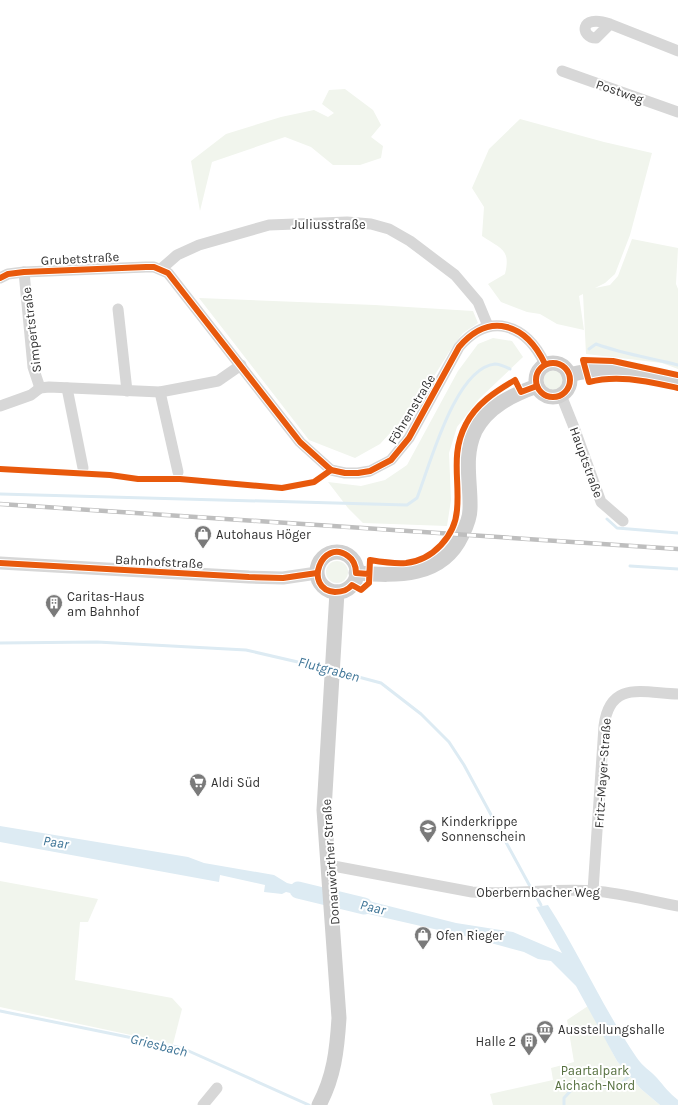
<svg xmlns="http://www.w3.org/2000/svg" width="678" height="1105" viewBox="0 0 678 1105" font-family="Karla,sans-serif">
	<rect width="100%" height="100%" fill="#fff"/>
	<g fill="#f1f5ed">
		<path d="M345 89 373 110 381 125 371 137 383 146 381 158 360 165H333L311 147 285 137 212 162 200 211 191 161 226 134 281 117 314 110 328 117 334 113 322 104 329 90Z"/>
		<path d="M520 119 604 142 652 153 630 235 615 274 605 283 595 288 610 285 618 276 632 239 678 248 676 284 678 289V369L662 363 586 354 583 294 579 296 584 330 557 324 540 314 527 312 501 302 488 284 505 274C511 249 501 249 482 236L484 207 472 188 489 149Z"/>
		<path d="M199 298 375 305 473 311 478 323 463 333 451 349 416 405 380 444 355 458 309 440Z"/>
		<path d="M493 338 512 341 523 357 479 399 457 427 449 453 451 500 447 526 363 523 348 508 328 482 361 486 385 480 407 465 458 371 478 344Z"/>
		<circle cx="553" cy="380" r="13"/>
		<circle cx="337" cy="572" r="11"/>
		<path d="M0 881 98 899 88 922H80L75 980 172 998 182 1009 173 1044 0 1007Z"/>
		<path d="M588 1006 617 1061 641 1089 660 1105H493L490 1094 553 1080 551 1068 574 1062 567 1020Z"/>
	</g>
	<g fill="#ddebf3">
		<path d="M0 826 188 857 204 863 274 875 287 883 319 891 320 900 286 892 282 894 264 892 265 885 220 875 219 882 0 842Z"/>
		<path d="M341 894 456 923 513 932 562 953 536 907 548 905C580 955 604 1010 637 1058 642 1066 651 1071 657 1078 664 1086 669 1093 678 1100V1105H660L641 1089 617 1061 576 986 551 961 538 959 524 952 469 937 342 908Z"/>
	</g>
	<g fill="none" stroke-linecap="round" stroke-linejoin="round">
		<g stroke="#ddebf3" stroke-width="3">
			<path d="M589 349 596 344C623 354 651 358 678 365"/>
			<path d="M0 494 407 505 417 498C430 465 455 368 495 364 500 364 506 367 510 369"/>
			<path d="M607 519 617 528 678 533"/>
			<path d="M630 566 678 569"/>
			<path d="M0 643 97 642 246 650 328 669"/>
			<path d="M336 671 381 683 421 714 449 742 464 765 532 890"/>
			<path d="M535 894 541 905"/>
			<path d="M0 1011 182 1048 309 1105"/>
			<path d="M564 1105V1098L577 1084 612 1088 623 1082 632 1073"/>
		</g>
		<path stroke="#ddebf3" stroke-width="17" d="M298 890 364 906"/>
		<g stroke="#d7d7d7" stroke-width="11">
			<path d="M610 24 596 38C581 38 578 13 610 24L678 51"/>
			<path d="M562 71 678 112"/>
			<path d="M161 269 177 255 199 245 269 225 347 222 371 224 389 229 410 241 455 275 478 302 488 326"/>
			<path d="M24 272 33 367 40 388 49 387 160 392 218 381 241 365"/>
			<path d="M0 278 8 274 24 272 146 267H154L168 273 300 442 331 470 345 473H358L370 471 391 460 409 438 459 347C490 311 526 324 545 364"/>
			<path d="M118 309 127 391"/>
			<path d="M67 388 83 468"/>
			<path d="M160 392 178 472"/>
			<path d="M561 395 575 430 601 502 623 521"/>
			<path d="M0 406 31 395 40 388"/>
			<path d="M328 865 472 892C513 895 554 888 594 891 622 893 650 901 678 906"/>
			<path d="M593 891 604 726C610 680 643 693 678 694"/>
			<path d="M203 1105 217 1088"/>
		</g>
		<path stroke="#d7d7d7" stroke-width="13" d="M0 563 249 577 283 578 317 573"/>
		<g stroke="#d0d0d0" stroke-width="15">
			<circle cx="553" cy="380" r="17"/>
			<path d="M569 375C609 364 639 372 678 381"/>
			<circle cx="337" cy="572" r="20"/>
			<path d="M356 573C397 576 442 578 462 535 466 527 470 518 470 509 471 483 463 457 475 431 487 407 512 395 537 386"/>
			<path d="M319 1105C334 1077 337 1050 339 1018L324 810 337 592"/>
		</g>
		<g stroke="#bebebe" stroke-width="4.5">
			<path id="rail" d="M0 504 678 549"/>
		</g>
		<use href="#rail" stroke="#fff" stroke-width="3" stroke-dasharray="9" stroke-linecap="butt"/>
		<g stroke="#fff" stroke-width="8">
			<g id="cycleway">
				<path d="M0 278 8 274 24 272 146 267H154L168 273 300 442 331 470 345 473H358L370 471 391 460 409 438 459 347C490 311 526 324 545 364"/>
				<circle cx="553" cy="380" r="17"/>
				<path d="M678 375 613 361 583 360 589 382C619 374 649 382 678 388"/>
				<path d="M0 469 110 475 138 479H180L282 488 314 482 331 470"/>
				<path d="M0 563 249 577 283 578 317 573"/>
				<path d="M369 574 356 573C356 566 354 560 348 556 322 537 302 589 335 592 342 592 348 590 352 585L361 590 369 583 370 560C382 562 394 564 406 563 433 560 455 536 457 510 460 480 450 454 466 424 476 404 496 391 515 380L521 392 537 386"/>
			</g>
		</g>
		<use href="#cycleway" stroke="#e8590c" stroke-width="6"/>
	</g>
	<defs>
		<g id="shop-pin" transform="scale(0.9)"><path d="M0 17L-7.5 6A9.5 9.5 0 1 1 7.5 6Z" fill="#7a7a7a" stroke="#fff"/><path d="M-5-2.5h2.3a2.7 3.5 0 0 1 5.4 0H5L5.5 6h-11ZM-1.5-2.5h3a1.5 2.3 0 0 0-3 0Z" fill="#fff"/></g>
		<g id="building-pin" transform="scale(0.9)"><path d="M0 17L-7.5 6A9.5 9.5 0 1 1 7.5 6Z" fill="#7a7a7a" stroke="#fff"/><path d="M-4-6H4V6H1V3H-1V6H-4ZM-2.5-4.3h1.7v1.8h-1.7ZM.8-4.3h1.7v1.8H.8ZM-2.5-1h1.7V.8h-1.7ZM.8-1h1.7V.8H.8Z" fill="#fff"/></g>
		<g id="supermarket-pin" transform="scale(0.9)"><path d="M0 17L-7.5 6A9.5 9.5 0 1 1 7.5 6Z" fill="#7a7a7a" stroke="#fff"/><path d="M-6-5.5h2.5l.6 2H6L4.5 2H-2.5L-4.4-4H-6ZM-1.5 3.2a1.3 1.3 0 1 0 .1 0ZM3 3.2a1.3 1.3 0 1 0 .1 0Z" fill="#fff"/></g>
		<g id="school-pin" transform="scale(0.9)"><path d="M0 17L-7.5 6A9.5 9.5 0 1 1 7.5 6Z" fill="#7a7a7a" stroke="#fff"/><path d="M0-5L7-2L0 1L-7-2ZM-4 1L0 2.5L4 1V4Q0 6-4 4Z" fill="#fff"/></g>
		<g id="museum-pin" transform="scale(0.9)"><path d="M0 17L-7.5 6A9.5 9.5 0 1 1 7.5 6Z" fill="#7a7a7a" stroke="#fff"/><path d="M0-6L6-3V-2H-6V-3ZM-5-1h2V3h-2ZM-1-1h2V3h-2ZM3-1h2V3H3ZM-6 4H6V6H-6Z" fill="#fff"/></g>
	</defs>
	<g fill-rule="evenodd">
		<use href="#shop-pin" x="203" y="534"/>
		<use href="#building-pin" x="54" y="603"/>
		<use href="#supermarket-pin" x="198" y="782"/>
		<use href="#school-pin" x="428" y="828"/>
		<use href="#shop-pin" x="423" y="935"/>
		<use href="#museum-pin" x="545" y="1029"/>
		<use href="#building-pin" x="529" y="1041"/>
	</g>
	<g text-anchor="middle" stroke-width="4" stroke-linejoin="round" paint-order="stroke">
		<g font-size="13" fill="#333" stroke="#fff">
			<text transform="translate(620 91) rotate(19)" y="5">Postweg</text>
			<text x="329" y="229">Juliusstraße</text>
			<text transform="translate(80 258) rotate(-3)" y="5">Grubetstraße</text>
			<text transform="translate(31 330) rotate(-97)" y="5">Simpertstraße</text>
			<text transform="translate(411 409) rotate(-59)" y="5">Föhrenstraße</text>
			<text transform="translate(587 462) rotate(70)" y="5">Hauptstraße</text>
			<text transform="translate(159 561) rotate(3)" y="5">Bahnhofstraße</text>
			<text transform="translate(602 773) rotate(-86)" y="5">Fritz-Mayer-Straße</text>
			<text transform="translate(330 862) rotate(-94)" y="5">Donauwörther Straße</text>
			<text x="538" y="897">Oberbernbacher Weg</text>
		</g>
		<g font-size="13" fill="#333" stroke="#fff" text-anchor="start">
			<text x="216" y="539">Autohaus Höger</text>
			<text x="67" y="601">Caritas-Haus<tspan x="67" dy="15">am Bahnhof</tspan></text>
			<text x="211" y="787">Aldi Süd</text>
			<text x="441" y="826">Kinderkrippe<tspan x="441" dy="15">Sonnenschein</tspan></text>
			<text x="436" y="940">Ofen Rieger</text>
			<text x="558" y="1034">Ausstellungshalle</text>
			<text x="516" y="1046" text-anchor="end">Halle 2</text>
		</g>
		<g font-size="13" fill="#56703f" stroke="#fff">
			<text x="595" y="1075">Paartalpark<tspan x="595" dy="15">Aichach-Nord</tspan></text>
		</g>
		<g font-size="14" font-style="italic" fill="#3f7597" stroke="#fff">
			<text transform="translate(329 669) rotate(15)" y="5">Flutgraben</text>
			<text transform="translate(56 842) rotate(9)" y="5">Paar</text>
			<text transform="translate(373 907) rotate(14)" y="5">Paar</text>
			<text transform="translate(159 1045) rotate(14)" y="5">Griesbach</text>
		</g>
	</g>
</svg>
